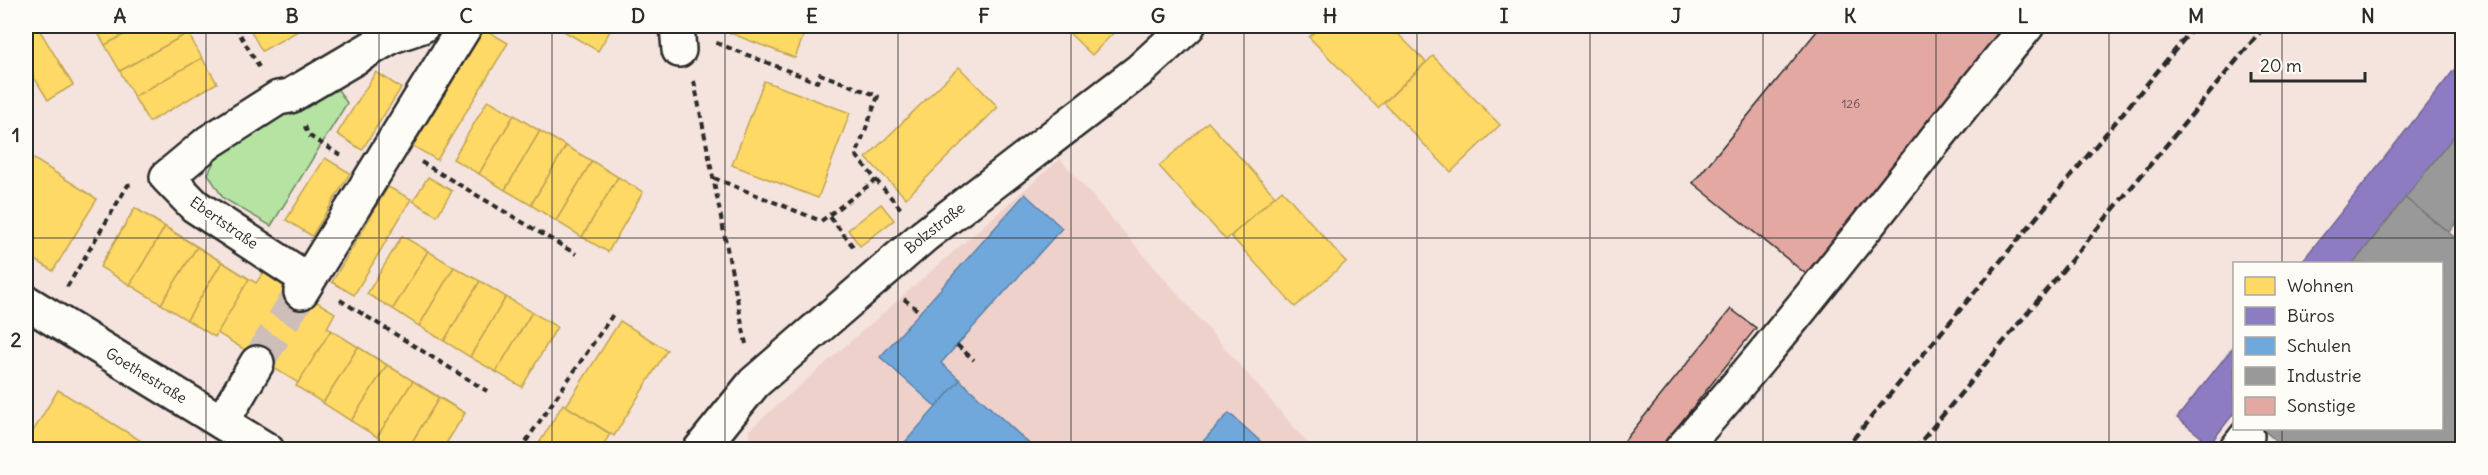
<svg xmlns="http://www.w3.org/2000/svg" width="2488" height="475" viewBox="0 0 2488 475" font-family="Delius,sans-serif">
	<rect width="100%" height="100%" fill="#f5e3dd"/>
	<filter id="ink" filterUnits="userSpaceOnUse"><feTurbulence type="fractalNoise" baseFrequency=".0167" numOctaves="2"/><feDisplacementMap in="SourceGraphic" scale="12" xChannelSelector="R" yChannelSelector="G"/><feConvolveMatrix kernelMatrix="1 2 1 2 8 2 1 2 1" color-interpolation-filters="sRGB"/></filter>
	<g filter="url(#ink)">
		<path fill="#efd1cb" d="M1060 159 1313 449 749 450V430Z"/>
		<path fill="#b4e3a2" stroke="#708766" stroke-width="1.5" d="M333 82 347 103 271 226 223 198 208 174 221 147Z"/>
		<g fill="#ffd966" stroke="#bfa554" stroke-width="1.5">
			<path d="M28 26H37L73 85 48 100 26 64V27Z"/>
			<path d="M94 26H140L105 45Z"/>
			<path d="M140 26H184L188 33 120 71 105 45Z"/>
			<path d="M248 26H307L262 51Z"/>
			<path d="M555 26H613L598 51Z"/>
			<path d="M712 26H807L795 58Z"/>
			<path d="M1062 26H1120L1092 55Z"/>
			<path d="M1321 26H1390L1426 62 1378 108 1309 37Z"/>
			<path d="M484 29 508 43 437 160 413 146Z"/>
			<path d="M188 33 202 58 134 97 120 71Z"/>
			<path d="M1433 56 1500 125 1451 172 1384 103Z"/>
			<path d="M202 58 217 83 149 122 134 97Z"/>
			<path d="M959 67 998 107 906 198 866 158Z"/>
			<path d="M376 72 401 88 362 150 337 134Z"/>
			<path d="M764 81 850 113 818 198 732 165Z"/>
			<path d="M488 100 514 115 479 174 453 159Z"/>
			<path d="M514 115 540 131 505 190 479 174Z"/>
			<path d="M1208 122 1275 196 1226 240 1159 166Z"/>
			<path d="M540 131 566 146 531 205 505 190Z"/>
			<path d="M566 146 592 161 556 221 531 205Z"/>
			<path d="M26 154 97 199 53 271 26 254Z"/>
			<path d="M325 158 350 173 312 236 286 220Z"/>
			<path d="M592 161 618 177 582 237 556 221Z"/>
			<path d="M428 177 452 191 437 216 413 201Z"/>
			<path d="M618 177 643 192 608 252 582 237Z"/>
			<path d="M388 187 411 199 354 295 332 282Z"/>
			<path d="M1282 190 1346 262 1295 307 1231 236Z"/>
			<path d="M881 204 894 220 860 246 848 230Z"/>
			<path d="M135 208 256 283 265 270 335 313 327 328 465 413 442 450H407L102 262Z"/>
			<path d="M135 208 165 227 130 285 100 267Z"/>
			<path d="M165 227 197 247 161 304 130 285Z"/>
			<path d="M402 236 428 251 393 309 367 294Z"/>
			<path d="M197 247 222 262 187 320 161 304Z"/>
			<path d="M428 251 454 267 419 326 393 309Z"/>
			<path d="M222 262 249 279 215 337 187 320Z"/>
			<path d="M454 267 480 281 444 341 419 326Z"/>
			<path d="M480 281 506 297 470 357 444 341Z"/>
			<path d="M506 297 532 312 496 372 470 357Z"/>
			<path d="M532 312 557 327 522 387 496 372Z"/>
			<path d="M620 321 667 350 614 436 566 406Z"/>
			<path d="M331 330 358 347 323 403 296 386Z"/>
			<path d="M358 347 387 365 351 421 323 403Z"/>
			<path d="M387 365 413 381 377 437 351 421Z"/>
			<path d="M413 381 439 398 407 450H397L377 437Z"/>
			<path d="M58 390 156 450H26V443Z"/>
			<path d="M439 398 465 413 442 450H407Z"/>
			<path d="M563 404 610 434 600 450H535Z"/>
		</g>
		<g fill="#8e7cc3" stroke="#706495" stroke-width="1.5">
			<path d="M2462 60V126L2353 264H2300Z"/>
			<path d="M2234 346V413L2210 444 2177 418Z"/>
		</g>
		<g fill="#6fa8dc" stroke="#5b82a7" stroke-width="1.5">
			<path d="M1025 194 1062 228 941 363 960 380 936 407 880 357Z"/>
			<path d="M960 380 1036 450H898Z"/>
			<path d="M1229 413 1270 450H1195Z"/>
		</g>
		<g fill="#999" stroke="#787878" stroke-width="1.5">
			<path d="M2462 126V215L2449 232 2405 198Z"/>
			<path d="M2405 198 2462 243V450H2287L2261 428H2442V264H2353Z"/>
		</g>
		<g fill="#e2a8a1" stroke="#2b2b2b" stroke-width="1.5">
			<path d="M1821 26H2009L1806 274 1693 183Z"/>
			<path d="M1731 309 1756 328 1659 450H1617Z"/>
		</g>
		<g fill="none" stroke-linecap="round" stroke-linejoin="round">
			<path stroke="#cdbeb9" stroke-width="33" stroke-dasharray="33 16" stroke-linecap="butt" d="M257 363 301 292"/>
			<g stroke="#2b2b2b" stroke-width="38">
				<g id="minor">
					<path d="M677 26 679 50"/>
					<path d="M308 280 195 206 167 177 209 142 278 98 290 96 392 36 422 26"/>
					<path d="M301 292 465 26"/>
					<path id="s1" d="M26 302 267 450"/>
					<path d="M222 422 257 363"/>
					<path id="s2" d="M700 450 754 383 924 236 1140 70 1188 26"/>
					<path d="M1681 450C1803 314 1911 166 2027 26"/>
					<path d="M2236 450 2247 436"/>
				</g>
			</g>
			<g stroke="#2b2b2b" stroke-width="4" stroke-dasharray="6 4.5" stroke-linecap="butt">
				<path d="M235 26 259 67"/>
				<path d="M694 81 746 344"/>
				<path d="M305 126 308 135 342 156"/>
				<path d="M421 162 576 254"/>
				<path d="M714 178 821 221 876 180 856 155 878 96 820 74 817 82 714 42"/>
				<path d="M876 180 901 209"/>
				<path d="M830 217 855 249"/>
				<path d="M67 287 128 185 134 184"/>
				<path d="M904 299 920 312"/>
				<path d="M340 300 487 391"/>
				<path d="M957 345 974 360"/>
				<path d="M520 450 614 313"/>
			</g>
			<use href="#minor" stroke="#fdfcf7" stroke-width="33"/>
			<g stroke="#2b2b2b" stroke-width="4.5" stroke-dasharray="9 4.5" stroke-linecap="butt">
				<path d="M1844 450 2195 26"/>
				<path d="M1914 450 2265 26"/>
			</g>
		</g>
	</g>
	<path fill="none" stroke="#2b2b2b" stroke-width="1.5" stroke-opacity="0.55" d="M206 26V450M379 26V450M552 26V450M725 26V450M898 26V450M1071 26V450M1244 26V450M1417 26V450M1590 26V450M1763 26V450M1936 26V450M2109 26V450M2282 26V264M26 238H2462M2282 428V450"/>
	<g text-anchor="middle" stroke-width="6" stroke-linejoin="round" paint-order="stroke">
		<g font-size="12" fill="#594a48">
			<text x="1851" y="108">126</text>
		</g>
		<g font-size="15" fill="#2b2b2b" stroke="#fdfcf7">
			<text transform="translate(224 223) rotate(35)" y="5">Ebertstraße</text>
			<text dy="5" stroke="none"><textPath href="#s2" startOffset="324">Bolzstraße</textPath></text>
			<text dy="5" stroke="none"><textPath href="#s1" startOffset="141">Goethestraße</textPath></text>
		</g>
	</g>
	<rect width="2488" height="475" fill="none" stroke="#fdfcf7" stroke-width="66"/>
	<rect x="2233" y="262" width="210" height="168" fill="#fdfcf7" stroke="#a9a8a5" stroke-width="1.5"/>
	<rect x="2245" y="277" width="30" height="18" fill="#ffd966" stroke="#a9a8a5" stroke-width="1.5"/>
	<text x="2287" y="292" font-size="18" fill="#2b2b2b">Wohnen</text>
	<rect x="2245" y="307" width="30" height="18" fill="#8e7cc3" stroke="#a9a8a5" stroke-width="1.5"/>
	<text x="2287" y="322" font-size="18" fill="#2b2b2b">Büros</text>
	<rect x="2245" y="337" width="30" height="18" fill="#6fa8dc" stroke="#a9a8a5" stroke-width="1.5"/>
	<text x="2287" y="352" font-size="18" fill="#2b2b2b">Schulen</text>
	<rect x="2245" y="367" width="30" height="18" fill="#999999" stroke="#a9a8a5" stroke-width="1.5"/>
	<text x="2287" y="382" font-size="18" fill="#2b2b2b">Industrie</text>
	<rect x="2245" y="397" width="30" height="18" fill="#e2a8a1" stroke="#a9a8a5" stroke-width="1.5"/>
	<text x="2287" y="412" font-size="18" fill="#2b2b2b">Sonstige</text>
	<path d="M2251 72v9h114v-9" fill="none" stroke="#2b2b2b" stroke-width="3"/>
	<text x="2260" y="72" font-size="18" fill="#2b2b2b" stroke="#fdfcf7" stroke-width="4.5" paint-order="stroke">20 m</text>
	<rect x="33" y="33" width="2422" height="409" fill="none" stroke="#2b2b2b" stroke-width="2"/>
	<g font-size="20" text-anchor="middle" font-weight="bold" fill="#2b2b2b">
		<text x="120" y="23">A</text>
		<text x="292" y="23">B</text>
		<text x="466" y="23">C</text>
		<text x="638" y="23">D</text>
		<text x="812" y="23">E</text>
		<text x="984" y="23">F</text>
		<text x="1158" y="23">G</text>
		<text x="1330" y="23">H</text>
		<text x="1504" y="23">I</text>
		<text x="1676" y="23">J</text>
		<text x="1850" y="23">K</text>
		<text x="2023" y="23">L</text>
		<text x="2196" y="23">M</text>
		<text x="2368" y="23">N</text>
		<text x="16" y="142">1</text>
		<text x="16" y="347">2</text>
	</g>
</svg>
